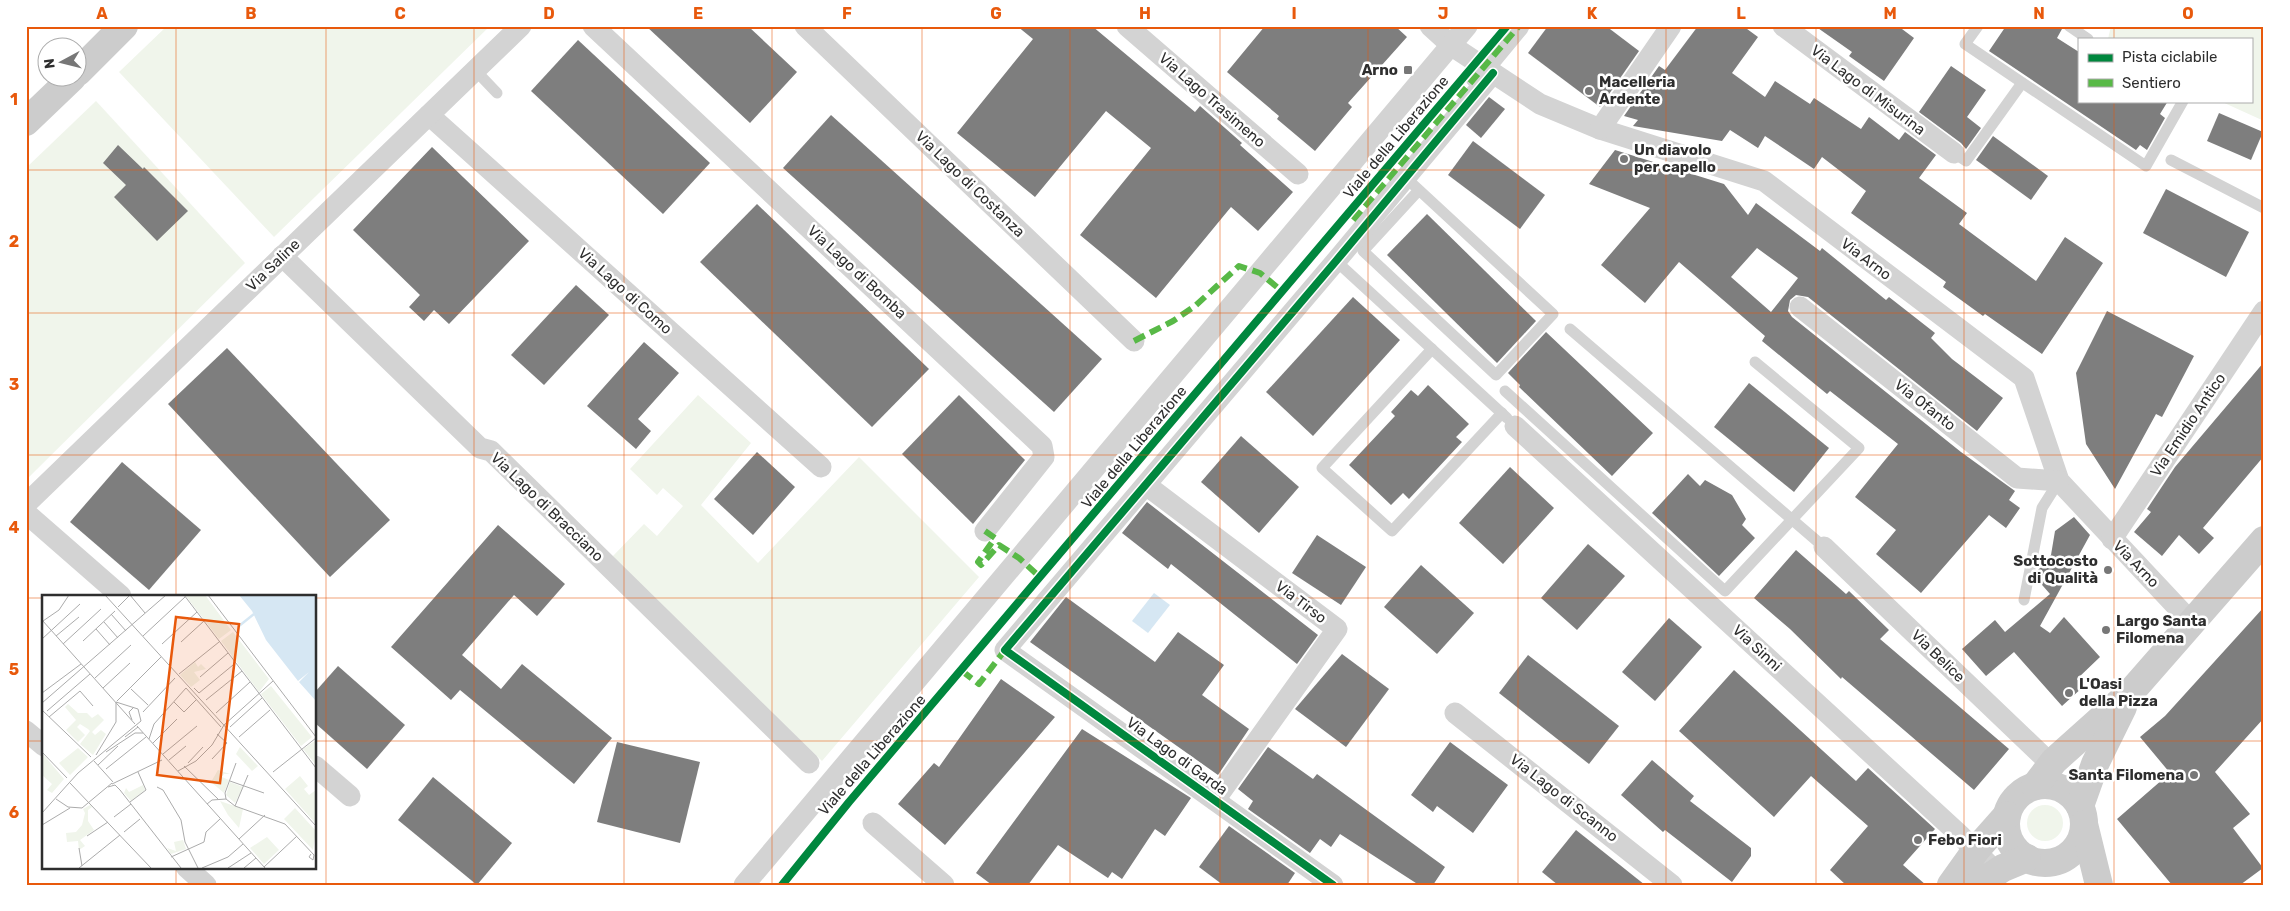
<svg xmlns="http://www.w3.org/2000/svg" width="2290" height="911" viewBox="0 0 2290 911" font-family="Rubik,sans-serif">
	<rect width="100%" height="100%" fill="#fff"/>
	<g fill="#f0f5eb">
		<path d="M167 26H490L274 237 119 72Z"/>
		<path d="M2111 26H2264V121L2220 101H2251V39H2108Z"/>
		<path d="M96 101 245 263 26 480V168Z"/>
		<path d="M698 395 751 443 701 505 758 563 859 457 979 577 822 761 611 558 644 524 657 536 683 506 663 488 657 495 630 469Z"/>
		<circle cx="2045" cy="823" r="18"/>
	</g>
	<path fill="#d6e7f3" d="M1154 593 1170 605 1148 633 1132 621Z"/>
	<g fill="#7e7e7e" fill-rule="evenodd">
		<path d="M646 26H748L797 72 750 123Z"/>
		<path d="M1017 26H1092L1195 112 1200 106 1242 143 1240 145 1293 192 1258 231 1231 207 1156 298 1080 235 1151 148 1106 111 1035 197 957 133 1033 39Z"/>
		<path d="M1265 26H1395L1407 37 1348 103 1352 107 1315 151 1277 119 1279 116 1227 72Z"/>
		<path d="M1548 26H1606L1639 51 1600 107 1528 53Z"/>
		<path d="M1698 26H1743L1758 37 1732 73 1765 97 1775 81 1810 104 1814 98 1861 129 1869 117 1899 140 1905 132 1936 155 1919 178 1967 213 1959 224 2036 281 2065 237 2103 263 2042 354 1985 314 1983 316 1943 287 1946 282 1851 213 1866 191 1822 157 1814 169 1765 136 1758 148 1730 130 1722 141 1633 126 1638 120 1624 116 1659 66 1665 70Z"/>
		<path d="M1815 26H1898L1914 38 1884 81 1849 56 1852 52Z"/>
		<path d="M2006 26H2062V29L2057 38 2079 52V101H2168L2160 114 2165 118 2147 150 2140 145 2136 150 1989 51Z"/>
		<path d="M578 40 710 163 663 214 531 91Z"/>
		<path d="M1951 66 1986 90 1967 117 1981 128 1966 149 1961 143 1919 112Z"/>
		<path d="M1489 97 1505 109 1481 138 1466 125Z"/>
		<path d="M2219 113 2263 132 2251 160 2207 141Z"/>
		<path d="M831 115 1102 359 1054 412 783 168Z"/>
		<path d="M1993 136 2048 176 2031 200 1976 160Z"/>
		<path d="M1473 141 1545 195 1520 229 1448 175Z"/>
		<path d="M118 145 143 169 144 167 188 211 157 241 114 197 126 185 103 163Z"/>
		<path d="M432 147 529 241 449 324 434 310 424 321 409 307 420 295 353 230Z"/>
		<path d="M1615 150 1724 184 1748 215 1756 203 1820 251 1822 248 1886 300 1889 297 1935 333 1931 338 1952 359 2003 398 1977 431 1808 297 1796 295 1790 300 1788 311 1792 317 1961 452 2015 491 2009 500 2020 508 2006 528 1989 515 1921 593 1876 554 1896 530 1855 497 1898 444 1830 391 1827 394 1762 341 1765 336 1679 262 1645 303 1601 265 1650 208 1589 184ZM1757 248 1798 278 1771 312 1731 277Z"/>
		<path d="M2166 189 2249 232 2226 277 2143 233Z"/>
		<path d="M757 204 929 369 872 427 700 262Z"/>
		<path d="M1427 214 1536 321 1497 363 1387 255Z"/>
		<path d="M576 285 609 315 544 385 511 355Z"/>
		<path d="M1353 297 1400 340 1313 436 1266 392Z"/>
		<path d="M2107 311 2194 356 2162 417 2156 414 2115 489 2086 444 2076 373Z"/>
		<path d="M1546 332 1653 433 1612 476 1519 387 1520 385 1508 373Z"/>
		<path d="M644 342 679 373 638 419 651 431 636 449 587 406Z"/>
		<path d="M227 348 390 520 330 577 168 404Z"/>
		<path d="M2264 362V456L2203 528 2214 538 2199 554 2179 535 2162 556 2134 532 2151 512 2147 509 2175 467Z"/>
		<path d="M1749 383 1829 448 1794 492 1714 427Z"/>
		<path d="M1428 385 1469 424 1456 437 1462 442 1409 499 1403 493 1391 505 1349 465 1395 416 1391 412 1411 390 1418 396Z"/>
		<path d="M959 395 1025 460 973 524 902 454Z"/>
		<path d="M1241 436 1299 487 1259 533 1201 482Z"/>
		<path d="M757 452 795 487 753 535 714 499Z"/>
		<path d="M122 462 201 530 149 590 70 522Z"/>
		<path d="M1510 467 1554 508 1503 564 1459 523Z"/>
		<path d="M1688 474 1700 486 1705 480 1732 495 1746 519 1742 525 1755 538 1719 576 1652 513Z"/>
		<path d="M1147 502 1318 635 1297 664 1171 564 1168 569 1122 533Z"/>
		<path d="M2074 517 2090 535 2040 626 2050 633 2064 617 2100 657 2077 679 2083 687 2062 706 2014 652 1986 676 1962 649 1995 620 2005 632 2050 594 2036 578 2038 570 2051 555 2055 531Z"/>
		<path d="M498 525 565 584 537 616 514 595 462 655 501 689 522 664 612 738 574 784 460 690 451 700 391 647Z"/>
		<path d="M1317 535 1366 567 1341 605 1292 573Z"/>
		<path d="M1588 544 1625 576 1577 630 1541 598Z"/>
		<path d="M1796 550 1846 594 1849 591 1889 630 1880 639 2009 749 1974 790 1842 677 1841 679 1790 629 1754 598Z"/>
		<path d="M1421 565 1474 613 1437 654 1384 607Z"/>
		<path d="M1066 597 1155 662 1178 632 1224 665 1202 695 1249 729 1218 775 1030 642Z"/>
		<path d="M2264 607V718L2215 772 2250 814 2233 828 2263 868 2240 885H2172L2117 819 2170 773 2140 737 2165 716Z"/>
		<path d="M1669 618 1702 647 1655 701 1622 672Z"/>
		<path d="M1342 654 1389 689 1346 747 1295 709Z"/>
		<path d="M1528 655 1619 726 1589 764 1499 693Z"/>
		<path d="M338 666 405 725 367 769 315 723V692Z"/>
		<path d="M1734 670 1856 781 1868 768 1935 829 1903 865 1926 885H1846L1830 870 1868 826 1811 776 1774 817 1679 731Z"/>
		<path d="M1001 679 1055 717 945 845 898 804 934 763 939 767Z"/>
		<path d="M1082 729 1191 798 1165 836 1155 829 1122 879 1112 872 1108 878 1058 845 1028 885H992L976 873Z"/>
		<path d="M617 742 700 762 680 843 597 822Z"/>
		<path d="M1450 742 1508 785 1473 833 1437 806 1433 812 1411 795Z"/>
		<path d="M1268 747 1313 779 1317 774 1445 867 1433 885H1419L1340 834 1331 847 1320 839 1310 853 1248 809 1253 801 1238 789Z"/>
		<path d="M1652 760 1694 796 1690 801 1751 848V856L1732 882 1665 830 1663 832 1621 795Z"/>
		<path d="M433 777 512 843 477 885 398 820Z"/>
		<path d="M1229 826 1295 873 1287 885H1223L1199 867Z"/>
		<path d="M1576 830 1645 885H1558L1542 872Z"/>
	</g>
	<g fill="none" stroke-linecap="round" stroke-linejoin="round">
		<g stroke="#d3d3d3" stroke-width="11">
			<path d="M1978 26 1965 44 2146 166 2183 101"/>
			<path d="M2069 26 2088 39"/>
			<path d="M476 71 497 93"/>
			<path d="M1954 153 1966 161 2022 83"/>
			<path d="M2171 160 2264 208"/>
			<path d="M1406 178 1553 314 1496 375 1363 251 1419 190"/>
			<path d="M1336 261 1507 418"/>
			<path d="M1570 329 1824 547"/>
			<path d="M1432 349 1322 468 1392 531 1502 413"/>
			<path d="M1505 391 1725 591 1859 448 1755 362"/>
			<path d="M2024 600 2042 508 2059 481"/>
		</g>
		<g stroke="#d3d3d3" stroke-width="21">
			<path d="M593 26 1042 446 1044 457 985 531"/>
			<path d="M805 26 1134 341"/>
			<path d="M1127 26 1298 174"/>
			<path d="M1430 26 1452 46 1540 104 1600 129 1764 181 2024 378 2059 481 2192 623"/>
			<path d="M1783 26 1954 153"/>
			<path d="M1476 78 1519 26"/>
			<path d="M429 115 821 467"/>
			<path d="M1600 129 1671 26"/>
			<path d="M282 256 480 448 491 451 809 763"/>
			<path d="M1800 307 2017 478 2059 481"/>
			<path d="M1515 426 1961 836 1996 872"/>
			<path d="M1146 485 1337 629 1215 800"/>
			<path d="M26 504 521 26"/>
			<path d="M26 513 121 596"/>
			<path d="M2112 539 2264 311"/>
			<path d="M1824 547 2051 764"/>
			<path d="M1455 713 1672 885"/>
			<path d="M26 731 44 746"/>
			<path d="M315 766 350 796"/>
			<path d="M873 823 944 885"/>
			<path d="M186 867 206 885"/>
			<path d="M744 885 1467 26"/>
			<path d="M1333 885 1005 650 1336 261 1493 73"/>
		</g>
		<g stroke="#ccc" stroke-width="28">
			<path d="M78 72 124 26"/>
			<path d="M26 122 72 78"/>
			<circle cx="2045" cy="824" r="39"/>
			<path d="M2035 786 2054 761 2130 693 2264 540"/>
			<path d="M2080 806 2095 764 2123 707"/>
			<path d="M2084 824 2099 885"/>
			<path d="M1951 885 1976 850 2007 815"/>
			<path d="M1977 885 2003 868 2027 858"/>
		</g>
		<g stroke="#58b947" stroke-width="6" stroke-dasharray="12 6" stroke-linecap="butt">
			<path d="M1353 220 1519 26"/>
			<path d="M1134 341 1173 321 1195 306 1239 266 1260 273 1283 292"/>
			<path d="M985 531 995 538 978 562 981 565 999 545 1019 558 1041 578"/>
			<path d="M962 671 979 684 1005 650"/>
		</g>
		<g stroke="#fff" stroke-width="11">
			<g id="cycleway">
				<path d="M782 885 849 802 1507 26"/>
				<path d="M1333 885 1005 650 1336 261 1493 73"/>
			</g>
		</g>
		<use href="#cycleway" stroke="#00873e" stroke-width="8"/>
	</g>
	<path fill="none" stroke="#e8590c" stroke-width="1" stroke-opacity="0.55" d="M176 26V596M326 26V885M474 26V885M624 26V885M772 26V885M922 26V885M1070 26V885M1220 26V885M1368 26V885M1518 26V885M1666 26V885M1816 26V885M1964 26V885M2114 26V39M2114 101V885M26 170H2264M26 313H2264M26 455H2264M26 598H44M315 598H2264M26 741H44M315 741H2264M176 867V885"/>
	<g fill="#777" stroke="#fff" stroke-width="2">
		<rect x="1403" y="65" width="10" height="10" rx="2.5"/>
		<circle cx="1589" cy="91" r="5"/>
		<circle cx="1624" cy="159" r="5"/>
		<circle cx="2108" cy="570" r="5"/>
		<circle cx="2106" cy="630" r="5"/>
		<circle cx="2069" cy="693" r="5"/>
		<circle cx="2194" cy="775" r="5"/>
		<circle cx="1918" cy="840" r="5"/>
	</g>
	<g text-anchor="middle" stroke-width="5" stroke-linejoin="round" paint-order="stroke">
		<g font-size="15" font-weight="bold" fill="#2e2e2e" stroke="#fff" text-anchor="start">
			<text x="1398" y="75" text-anchor="end">Arno</text>
			<text x="1599" y="87">Macelleria<tspan x="1599" dy="17">Ardente</tspan></text>
			<text x="1634" y="155">Un diavolo<tspan x="1634" dy="17">per capello</tspan></text>
			<text x="2098" y="566" text-anchor="end">Sottocosto<tspan x="2098" dy="17">di Qualità</tspan></text>
			<text x="2116" y="626">Largo Santa<tspan x="2116" dy="17">Filomena</tspan></text>
			<text x="2079" y="689">L'Oasi<tspan x="2079" dy="17">della Pizza</tspan></text>
			<text x="2184" y="780" text-anchor="end">Santa Filomena</text>
			<text x="1928" y="845">Febo Fiori</text>
		</g>
		<g font-size="15" fill="#2e2e2e" stroke="#fff">
			<text transform="translate(1868 90) rotate(37)" y="5">Via Lago di Misurina</text>
			<text transform="translate(1212 100) rotate(41)" y="5">Via Lago Trasimeno</text>
			<text transform="translate(1396 137) rotate(-50)" y="5">Viale della Liberazione</text>
			<text transform="translate(970 184) rotate(44)" y="5">Via Lago di Costanza</text>
			<text transform="translate(1866 259) rotate(37)" y="5">Via Arno</text>
			<text transform="translate(273 265) rotate(-44)" y="5">Via Saline</text>
			<text transform="translate(857 272) rotate(43)" y="5">Via Lago di Bomba</text>
			<text transform="translate(625 291) rotate(42)" y="5">Via Lago di Como</text>
			<text transform="translate(1925 405) rotate(38)" y="5">Via Ofanto</text>
			<text transform="translate(2188 425) rotate(-56)" y="5">Via Emidio Antico</text>
			<text transform="translate(1134 447) rotate(-50)" y="5">Viale della Liberazione</text>
			<text transform="translate(547 507) rotate(44)" y="5">Via Lago di Bracciano</text>
			<text transform="translate(2136 564) rotate(46)" y="5">Via Arno</text>
			<text transform="translate(1301 602) rotate(37)" y="5">Via Tirso</text>
			<text transform="translate(1757 648) rotate(43)" y="5">Via Sinni</text>
			<text transform="translate(1938 656) rotate(44)" y="5">Via Belice</text>
			<text transform="translate(872 755) rotate(-49)" y="5">Viale della Liberazione</text>
			<text transform="translate(1177 756) rotate(36)" y="5">Via Lago di Garda</text>
			<text transform="translate(1564 798) rotate(38)" y="5">Via Lago di Scanno</text>
		</g>
	</g>
	<g transform="translate(42 595)">
		<rect width="274" height="274" fill="#fff"/>
		<path d="M143 0H163L189 35 177 44ZM191 37 227 84 217 97 179 46ZM153 67 156 72 159 69 164 74 152 77 158 85 149 92 138 80ZM229 91 270 142 259 151 219 99ZM26 109 36 118H45L50 123 56 119 62 125 50 137 53 140 59 135 64 139 51 160 38 149 48 136 46 134 38 129 35 132 43 140 36 147 24 135 34 125 23 112ZM274 145V170L261 154ZM198 152 216 171 210 176 194 159ZM36 153 46 162 28 180 17 168ZM0 158 22 184 10 198 5 195 10 189 0 180ZM176 175 188 179H182L180 182 187 185 182 198 169 187ZM258 181 266 191 262 194 267 200 274 195V229L243 194ZM188 187 201 192 193 208 184 200ZM101 190 103 195 89 206 82 198 84 193 87 197ZM178 206 201 214 197 233 186 220ZM48 210 50 212 46 215V226L52 235 38 245 43 251 37 255 36 246 25 247 24 238 34 237 40 230 43 218 41 214ZM253 213 274 236 271 255 242 224ZM225 242 237 255 222 269 208 253ZM141 245 144 254 129 259 125 253 134 256 132 247Z" fill="#f0f5eb"/>
		<path d="M197 0H274V106L257 87 267 77 256 86 224 45 210 16Z" fill="#d6e7f3"/>
		<path fill="none" stroke="#d6e7f3" stroke-width="2.5" d="M197 31 212 19"/>
		<path fill="none" stroke="#ababab" stroke-width="1" d="M63 0 274 231M88 0 103 18M142 0 274 173M166 0 274 142M76 12 88 0M69 19 84 36M0 25 93 129M1 26 17 15 27 0M62 27 76 43M54 34 68 50M14 41 37 22M101 41 143 2M0 44 38 9M41 46 73 16M139 47 162 26M21 49 59 14M120 49 155 17M137 79 177 47M158 82 186 58M53 83 89 50M61 93 88 68M152 93 157 98 191 70M89 94 106 110M0 98 39 69M164 105 200 76M75 106 119 62M132 107 142 117 154 105M0 108 124 0M0 115 49 162M5 116 48 79M101 117 133 83M174 118 208 87M7 122 38 96 51 111M90 125 87 117 92 112M95 131 223 273M188 132 220 103M83 142 96 132M197 142 228 115M107 144 112 129 144 93 179 132M111 148 135 124M0 157 25 183M64 157 93 138H101M121 159 155 131M54 160 74 127V107M170 164 185 148 175 139M127 165 144 151M52 166 71 187M146 168 161 152M56 170 76 151M142 171 176 204M64 174 104 142M136 176 154 166 170 150 182 130 231 86M231 177 274 143M188 186 222 198M28 188 109 273M70 189 120 165M66 192 73 190 78 195 139 273M115 192 121 195 139 225 143 247 156 273M14 204 26 212 40 213 70 188M184 204 193 211 243 229 272 260 271 265 267 262 269 259M184 204 183 198 194 168M88 207 104 195 96 177M165 209 170 205 184 204M193 211 206 180M0 218 36 178 99 126 96 114 74 107M72 222 89 209M0 230 28 213M82 237 98 224M45 241 66 227M197 244 223 220M37 253 40 271M129 262 162 247 164 237 178 224M222 272 255 241M37 273 78 240M160 273 186 262 201 249M186 273 209 258M202 273 214 263"/>
		<path fill="#e8590c" fill-opacity="0.15" stroke="#e8590c" stroke-width="2.5" d="M134 22 197 29 178 188 115 180Z"/>
		<rect width="274" height="274" fill="none" stroke="#2e2e2e" stroke-width="2.5"/>
	</g>
	<rect width="2290" height="911" fill="none" stroke="#ffffff" stroke-width="55"/>
	<rect x="2078" y="38" width="175" height="65" fill="#ffffff" stroke="#ababab"/>
	<rect x="2088" y="54" width="25" height="8" fill="#00873e" stroke="#ababab"/>
	<text x="2122" y="62" font-size="15" fill="#2e2e2e">Pista ciclabile</text>
	<rect x="2088" y="79" width="25" height="8" fill="#58b947" stroke="#ababab"/>
	<text x="2122" y="88" font-size="15" fill="#2e2e2e">Sentiero</text>
	<g transform="translate(62 62) rotate(263)"><circle r="24" fill="#ffffff" stroke="#ababab"/>
	<path d="M0-4L9 19L0 12L-9 19Z" fill="#777777"/>
	<text y="-8" font-size="14" font-weight="bold" text-anchor="middle" fill="#2e2e2e">N</text>
	</g>
	<rect x="28" y="28" width="2234" height="856" fill="none" stroke="#e8590c" stroke-width="2"/>
	<g font-size="16" text-anchor="middle" font-weight="bold" fill="#e8590c">
		<text x="102" y="19">A</text>
		<text x="251" y="19">B</text>
		<text x="400" y="19">C</text>
		<text x="549" y="19">D</text>
		<text x="698" y="19">E</text>
		<text x="847" y="19">F</text>
		<text x="996" y="19">G</text>
		<text x="1145" y="19">H</text>
		<text x="1294" y="19">I</text>
		<text x="1443" y="19">J</text>
		<text x="1592" y="19">K</text>
		<text x="1741" y="19">L</text>
		<text x="1890" y="19">M</text>
		<text x="2039" y="19">N</text>
		<text x="2188" y="19">O</text>
		<text x="14" y="105">1</text>
		<text x="14" y="247">2</text>
		<text x="14" y="390">3</text>
		<text x="14" y="533">4</text>
		<text x="14" y="675">5</text>
		<text x="14" y="818">6</text>
	</g>
</svg>
